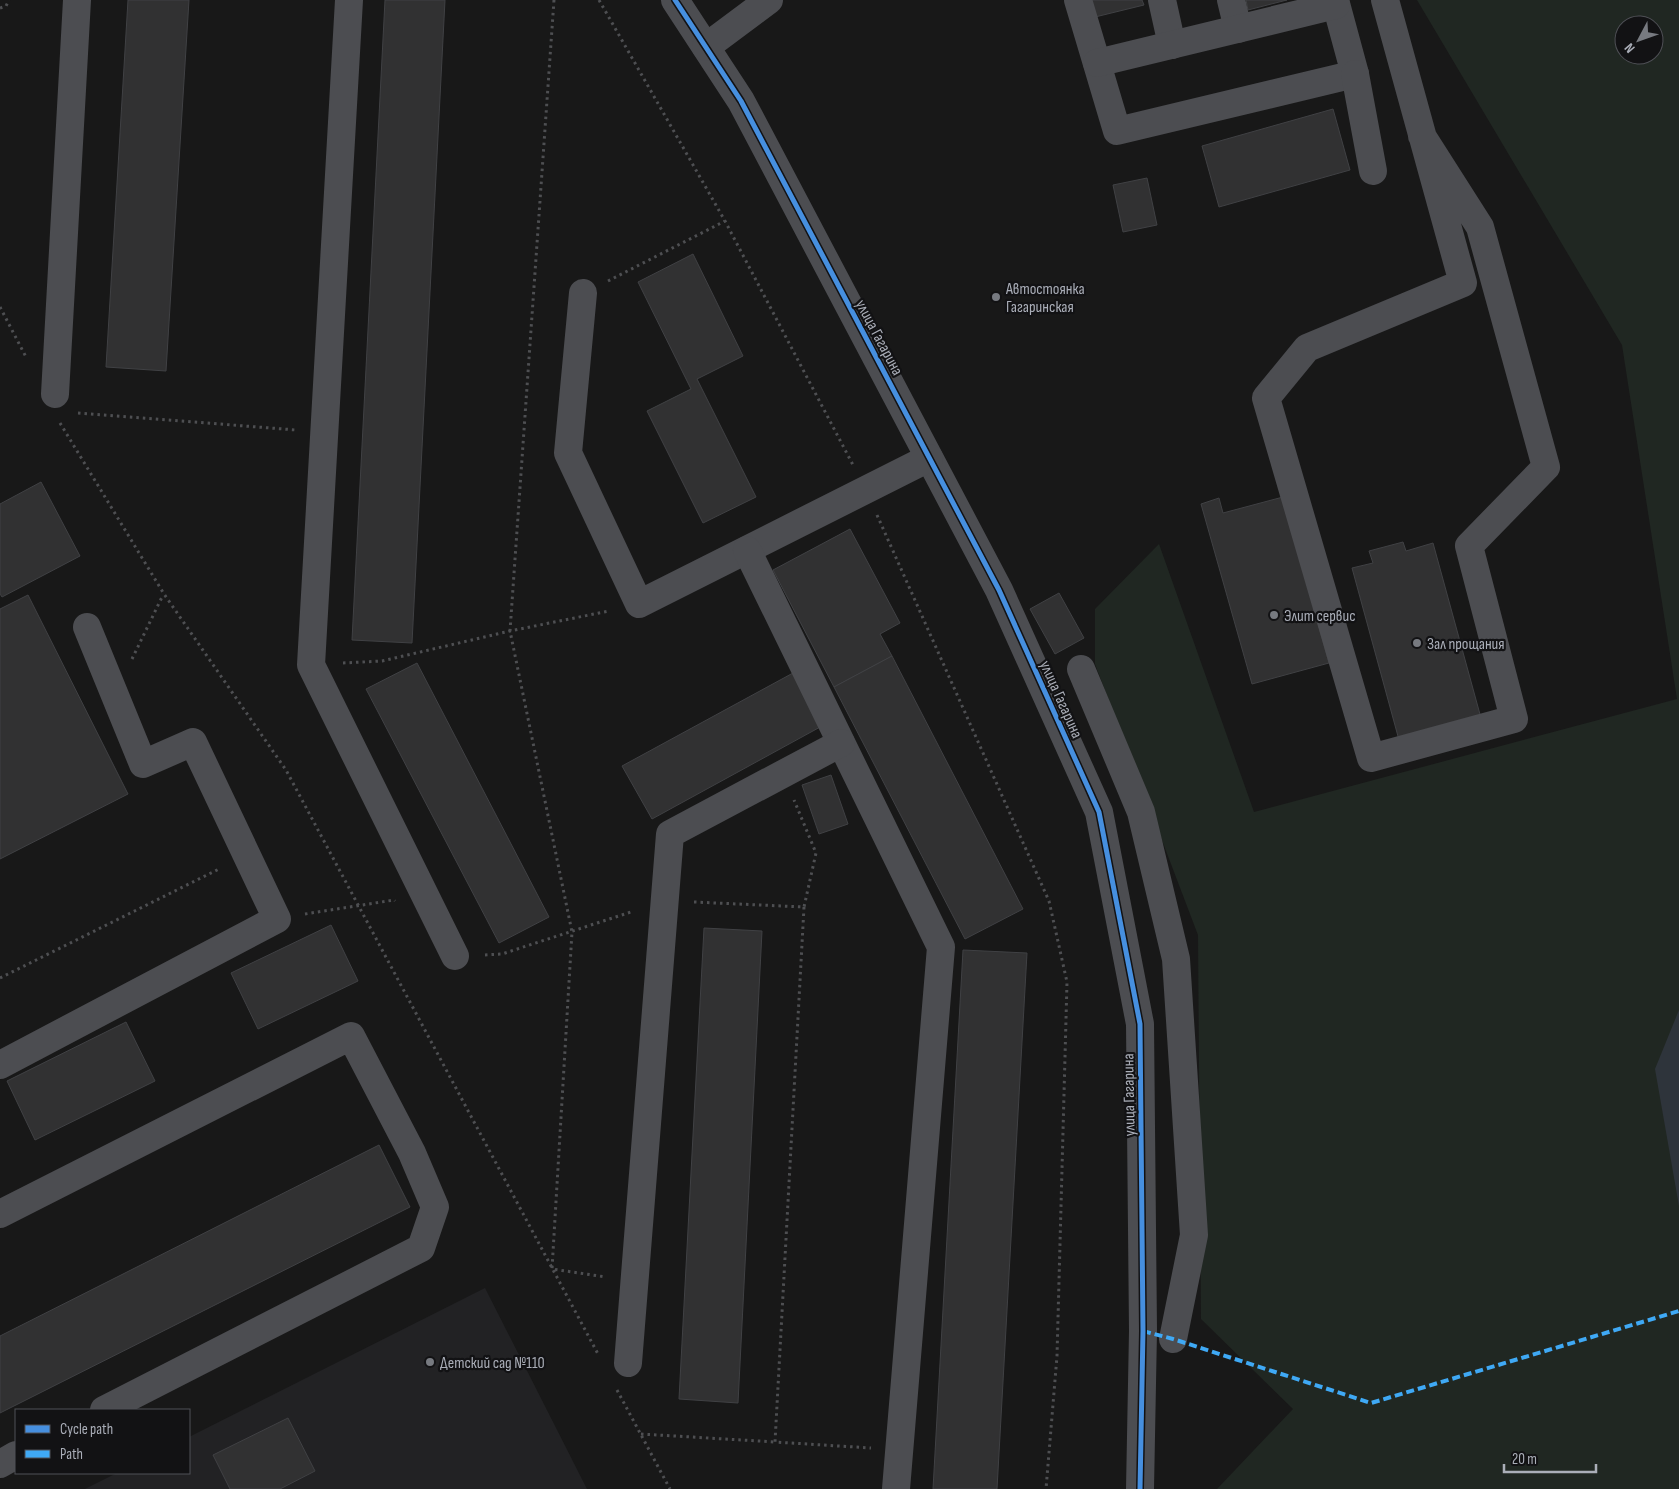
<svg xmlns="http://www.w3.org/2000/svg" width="1679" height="1489" viewBox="0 0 1679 1489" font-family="'Sofia Sans Condensed',sans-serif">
	<rect width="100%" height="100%" fill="#181818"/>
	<path fill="#222224" d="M485 1288 587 1489H85L117 1473H189V1437Z"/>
	<path fill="#202722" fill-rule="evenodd" d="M1417 0H1679V1489H1217L1293 1409 1201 1319 1198 935 1095 664V609L1159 544 1254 812 1677 699 1622 345ZM1624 25H1654V55H1624Z"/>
	<path fill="#2e343b" d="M1679 1010V1206L1655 1069Z"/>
	<g fill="#313132" stroke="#404144">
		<path d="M128 0H189L166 371 106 367Z"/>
		<path d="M385 0H445L412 643 352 640Z"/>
		<path d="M1087 0H1142L1144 5 1091 18Z"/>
		<path d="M1246 0H1287L1248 10Z"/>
		<path d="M1333 109 1350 170 1219 207 1202 146Z"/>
		<path d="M1147 178 1157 225 1123 232 1113 185Z"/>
		<path d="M693 254 743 356 697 379 756 497 703 523 647 411 691 389 638 282Z"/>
		<path d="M41 482 80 556 2 597 0 594V504Z"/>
		<path d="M1283 497 1329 663 1252 684 1201 504 1219 498 1223 513Z"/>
		<path d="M850 529 900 623 880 634 892 656 834 687 773 570Z"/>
		<path d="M1403 542 1406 551 1433 543 1481 718 1399 740 1352 568 1373 563 1369 551Z"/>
		<path d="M1059 593 1084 638 1055 654 1030 609Z"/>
		<path d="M28 595 128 794 0 859V609Z"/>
		<path d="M892 656 1023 909 965 939 834 687Z"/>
		<path d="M417 663 549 917 499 943 366 689Z"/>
		<path d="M793 673 822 726 652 819 622 766Z"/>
		<path d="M831 775 848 824 819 834 802 785Z"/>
		<path d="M331 925 358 981 258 1029 231 973Z"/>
		<path d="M704 928 762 931 738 1403 679 1399Z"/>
		<path d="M963 950 1027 953 997 1489H933Z"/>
		<path d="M126 1022 155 1081 35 1140 7 1081Z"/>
		<path d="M379 1145 410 1207 0 1413V1336Z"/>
		<path d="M288 1418 315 1471 280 1489H230L213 1455Z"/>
	</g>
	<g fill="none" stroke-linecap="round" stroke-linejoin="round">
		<g stroke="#4e4f52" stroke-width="3" stroke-dasharray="2.5 4" stroke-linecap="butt">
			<path d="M554 0 510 631 572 932 552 1269 606 1277"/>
			<path d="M599 0 725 221 853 465"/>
			<path d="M0 8 6 6 9 0"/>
			<path d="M608 281 725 221"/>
			<path d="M0 307 26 357"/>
			<path d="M78 413 296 430"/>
			<path d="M60 423 164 594 286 770 598 1354"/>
			<path d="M877 515 1049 901 1067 982 1057 1356 1046 1489"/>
			<path d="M132 659 163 595"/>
			<path d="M343 663 382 661 510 631 609 611"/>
			<path d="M694 902 804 907 816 853 794 800"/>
			<path d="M804 907 775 1442 871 1448"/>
			<path d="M305 914 394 900 395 901"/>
			<path d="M485 955 502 954 634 911"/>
			<path d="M0 978 221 868"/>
			<path d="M617 1390 670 1489"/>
			<path d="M641 1434 775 1442"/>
		</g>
		<g stroke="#4c4d51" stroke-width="28">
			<path d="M349 0 311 665 455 956"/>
			<path d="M675 0 741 101 999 590 1099 812 1140 1024 1143 1331 1140 1489"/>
			<path d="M1078 0 1117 131 1355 74 1335 0"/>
			<path d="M1162 0 1172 45"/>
			<path d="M1231 0 1238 29"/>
			<path d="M1385 0 1463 283 1307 348 1266 398 1371 758 1514 719 1469 546 1546 467 1480 227 1422 136"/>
			<path d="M706 47 769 0"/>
			<path d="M1097 63 1336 5"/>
			<path d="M1355 74 1373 171"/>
			<path d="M583 293 568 453 639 604 929 458"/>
			<path d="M55 394 77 0"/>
			<path d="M747 550 941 947 896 1489"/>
			<path d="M1081 669 1141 812 1176 959 1194 1235 1173 1339"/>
			<path d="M0 1065 277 919 193 742 143 764 87 627"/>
			<path d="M0 1214 351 1036 412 1153 435 1207 421 1248 104 1410"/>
			<path d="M628 1363 670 834 841 743"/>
			<path d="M0 1464 16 1455"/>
		</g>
		<path stroke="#3fa9f5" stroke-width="4" stroke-dasharray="8 4" stroke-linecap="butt" d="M1143 1331 1173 1339 1371 1403 1679 1311"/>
		<g stroke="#121214" stroke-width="8">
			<path id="cycleway" d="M675 0 741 101 999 590 1099 812 1140 1024 1143 1331 1140 1489"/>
		</g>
		<use href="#cycleway" stroke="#468fdf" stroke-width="5"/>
	</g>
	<g fill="#777a80" stroke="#121214" stroke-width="2">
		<circle cx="996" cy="297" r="5"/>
		<circle cx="1274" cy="615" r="5"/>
		<circle cx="1417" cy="643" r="5"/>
		<circle cx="430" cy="1362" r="5"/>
	</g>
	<g text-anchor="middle" stroke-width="4.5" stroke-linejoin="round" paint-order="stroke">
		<g font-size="16" fill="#aaaeb8" stroke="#121214" text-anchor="start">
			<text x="1006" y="294">Автостоянка<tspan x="1006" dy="18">Гагаринская</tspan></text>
			<text x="1284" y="621">Элит сервис</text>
			<text x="1427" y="649">Зал прощания</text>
			<text x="440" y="1368">Детский сад №110</text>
		</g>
		<g font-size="16" fill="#aaaeb8" stroke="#121214">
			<text transform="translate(880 337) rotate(62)" y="6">улица Гагарина</text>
			<text transform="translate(1062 699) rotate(66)" y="6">улица Гагарина</text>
			<text transform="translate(1128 1095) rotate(-91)" y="6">улица Гагарина</text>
		</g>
	</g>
	<rect x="15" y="1409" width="175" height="65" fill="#121214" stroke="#4f5056"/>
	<rect x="25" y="1425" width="25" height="8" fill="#468fdf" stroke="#4f5056"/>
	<text x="60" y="1434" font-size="15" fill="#aaaeb8">Cycle path</text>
	<rect x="25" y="1450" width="25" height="8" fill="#3fa9f5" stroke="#4f5056"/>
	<text x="60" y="1459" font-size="15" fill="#aaaeb8">Path</text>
	<g transform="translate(1639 40) rotate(229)"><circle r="24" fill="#121214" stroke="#4f5056"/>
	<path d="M0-4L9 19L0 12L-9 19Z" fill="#777a80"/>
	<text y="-8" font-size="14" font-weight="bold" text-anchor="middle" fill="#aaaeb8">N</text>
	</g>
	<path d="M1504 1464v8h92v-8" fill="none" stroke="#aaaeb8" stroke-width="2.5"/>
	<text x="1512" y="1464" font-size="15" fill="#aaaeb8" stroke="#121214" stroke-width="4" paint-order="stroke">20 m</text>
</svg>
